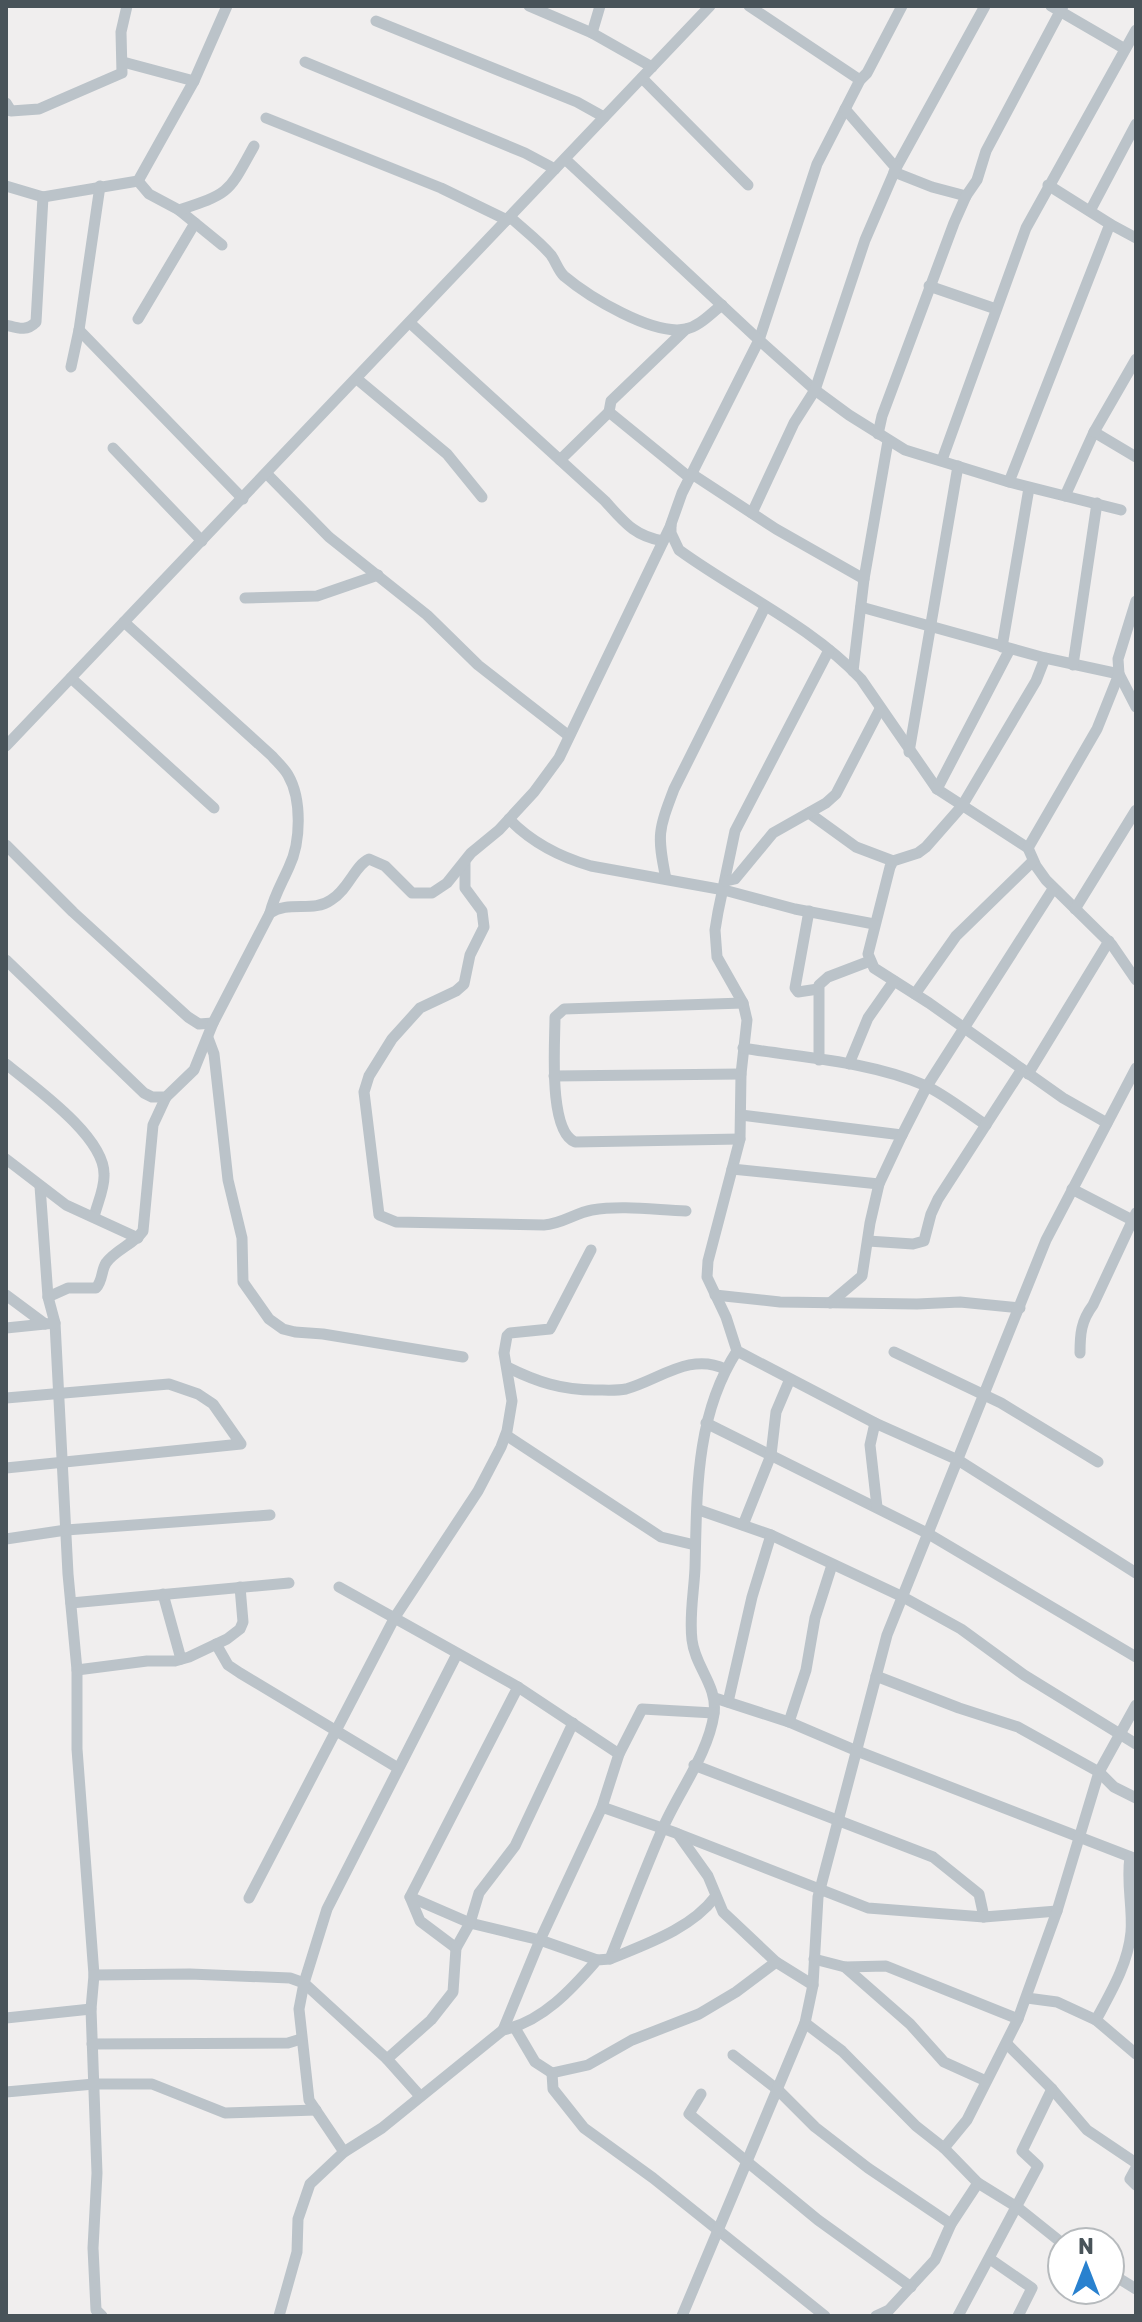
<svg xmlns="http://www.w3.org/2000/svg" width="1142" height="2322" viewBox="0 0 1142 2322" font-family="Rubik,sans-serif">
	<rect width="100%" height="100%" fill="#f0eeee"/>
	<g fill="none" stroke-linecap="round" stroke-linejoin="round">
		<g stroke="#bbc3c9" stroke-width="11">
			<path d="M529 6 592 33 652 67"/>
			<path d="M749 6 860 80"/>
			<path d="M902 6 867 73 860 80 817 164 759 340 682 493 671 524V533L679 550C738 593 810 625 861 679L937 789 1028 848 1036 866 1046 880 1112 945 1136 980"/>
			<path d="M1051 6 1125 49"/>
			<path d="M376 21 577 102 604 117"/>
			<path d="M592 33 600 6"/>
			<path d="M123 62 194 81"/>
			<path d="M305 62 525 153 555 169"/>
			<path d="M642 78 748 185"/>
			<path d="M6 103 11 111 39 109 122 73 121 32 127 6"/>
			<path d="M266 118 441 188 507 220"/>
			<path d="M565 159 759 340 815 390 849 415 905 450 1009 482 1065 496 1094 432 1136 457"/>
			<path d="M896 168 985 6"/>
			<path d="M894 172 932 187 966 196"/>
			<path d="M138 181 149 194 179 210 222 245"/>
			<path d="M6 186 43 197 138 181 194 81 227 6"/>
			<path d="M179 210C231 193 228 193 254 146"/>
			<path d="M1090 211 1136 124"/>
			<path d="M510 217C523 229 539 241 551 255 556 262 558 270 564 276 589 297 653 336 686 329 700 326 711 313 722 305"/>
			<path d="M1110 224 1136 238"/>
			<path d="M929 286 996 309"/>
			<path d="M138 319 195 223"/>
			<path d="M410 323 605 501C624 522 634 536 663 541"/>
			<path d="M6 325C18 328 26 332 36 322L43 197"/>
			<path d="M686 329 611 401 609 412 690 478"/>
			<path d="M79 330 243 499"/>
			<path d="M71 367 79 330 100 186"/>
			<path d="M357 379 447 454 482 497"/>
			<path d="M1094 432 1136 359"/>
			<path d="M878 434 882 416 954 223 966 196 977 180 986 151 1063 6"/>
			<path d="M113 448 202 541"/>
			<path d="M560 460 609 412"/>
			<path d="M942 460 1026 228 1136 30"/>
			<path d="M267 474 329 537 427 615 478 665 569 736"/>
			<path d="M692 474 776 529 864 579"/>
			<path d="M1009 482 1110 224 1048 185"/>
			<path d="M1065 496 1121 510"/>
			<path d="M752 513 794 423 815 390 865 240 896 168 845 109"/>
			<path d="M245 598 317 596 378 575"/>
			<path d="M861 607 1045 658 1119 674 1136 707"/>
			<path d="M124 622 272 756C277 762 284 768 288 775 302 799 301 842 289 867 282 883 274 896 270 913"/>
			<path d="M1002 647 1029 488"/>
			<path d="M829 650 735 831 718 912 715 930 717 957 743 1003 747 1020 741 1074 740 1139 708 1261 707 1277 726 1317 737 1351 875 1423 958 1460 1136 1573"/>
			<path d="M1045 658 1036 681 962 806 926 847 918 853 893 861 890 867 868 954 874 968 929 1003 1063 1098 1107 1123"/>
			<path d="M1073 665 1097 503"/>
			<path d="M853 671 864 579 888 441"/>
			<path d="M71 678 214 808"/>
			<path d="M6 746 710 6"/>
			<path d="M909 752 958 466"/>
			<path d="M937 789 1010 649"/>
			<path d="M809 813 856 847 893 861"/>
			<path d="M509 819C531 842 560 857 591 866L724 890 795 909 874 924"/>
			<path d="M6 845 73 912 188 1017 199 1024 213 1023"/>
			<path d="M1028 848 1097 729 1119 674 1118 659 1136 601"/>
			<path d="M465 863V888L482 911 484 927 470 955 464 984 456 991 420 1008 392 1039 369 1076 364 1092 379 1215 396 1222 544 1225C562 1224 575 1213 592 1210 622 1205 656 1210 686 1211"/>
			<path d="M666 879C657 835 658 831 674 789L765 607"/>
			<path d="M726 881 735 879 773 833 826 803 836 794 880 709"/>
			<path d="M1075 909 1136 810"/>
			<path d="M809 911 795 988 798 992 818 989"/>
			<path d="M6 960 144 1093 152 1097H166L194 1070 213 1023 270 913C289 900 313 913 331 900 349 889 355 865 369 859L385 866 412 893H432L447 883 471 853 499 830 534 792 559 758 671 525"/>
			<path d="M915 994 956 936 1033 861"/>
			<path d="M208 1038 214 1054 228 1180 242 1238 243 1282 269 1319 283 1329 295 1332 323 1334 463 1357"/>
			<path d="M743 1048C803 1058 868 1061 924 1085 946 1095 966 1112 986 1125"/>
			<path d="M819 1060V985L828 977 870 961"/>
			<path d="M6 1064C34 1087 104 1136 104 1174 105 1188 97 1204 94 1217"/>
			<path d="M849 1064 868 1018 894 981"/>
			<path d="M1028 1074 1109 941"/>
			<path d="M554 1076 741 1074"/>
			<path d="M741 1115 902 1135"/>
			<path d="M740 1139 575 1142C548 1131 555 1044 555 1017L564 1009 743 1003"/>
			<path d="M6 1159 66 1205 138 1238"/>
			<path d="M732 1169 879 1184"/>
			<path d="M1072 1189 1136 1222"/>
			<path d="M868 1241 913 1244 924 1241 931 1214 938 1199 1022 1069"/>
			<path d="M6 1295 45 1324"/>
			<path d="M715 1295 780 1302 917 1304 960 1302 1020 1308"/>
			<path d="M48 1297 68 1288H96C103 1280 101 1271 106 1263 115 1250 134 1244 143 1231L153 1125 166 1097"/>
			<path d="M830 1303 862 1276 870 1223 879 1184 902 1135 927 1086 1053 889"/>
			<path d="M55 1323 68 1574 77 1670V1749L94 1975 91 2009 97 2173 93 2248 96 2310 102 2316"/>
			<path d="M6 1328 55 1323 48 1297 40 1186"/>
			<path d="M894 1352 1001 1403 1098 1462"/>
			<path d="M1080 1353C1080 1334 1081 1321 1093 1305L1136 1213"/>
			<path d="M507 1367C537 1382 562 1390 595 1390 605 1390 616 1391 626 1389 659 1380 690 1352 725 1369"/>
			<path d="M6 1398 169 1384 198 1394 213 1404 241 1444 6 1468"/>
			<path d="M706 1423 927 1533 1136 1657"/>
			<path d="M875 1423 870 1445 877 1507"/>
			<path d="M506 1435 661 1537 695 1545"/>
			<path d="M699 1510 771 1535 903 1597 961 1629 1024 1675 1136 1744"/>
			<path d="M743 1525 771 1455 776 1412 790 1379"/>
			<path d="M6 1539 66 1530 270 1515"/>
			<path d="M339 1587 518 1687 619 1754"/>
			<path d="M163 1594 181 1659"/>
			<path d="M71 1603 289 1583"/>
			<path d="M216 1644 228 1665 240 1673 398 1768"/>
			<path d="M77 1670 147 1661H175L189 1657 227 1639 240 1629 243 1622 240 1587"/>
			<path d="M876 1676 959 1708 1018 1727 1099 1772 1114 1787 1136 1798"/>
			<path d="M715 1698 789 1722 857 1751 1136 1859"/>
			<path d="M728 1702 752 1597 771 1535"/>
			<path d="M789 1722 806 1670 815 1618 832 1565"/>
			<path d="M694 1765 933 1857 979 1894 984 1917"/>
			<path d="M602 1807 676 1833 868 1908 984 1917 1057 1911"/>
			<path d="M678 1834 708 1876 723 1912 776 1962 813 1985"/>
			<path d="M410 1897 470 1923 540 1940 597 1960"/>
			<path d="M249 1898 395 1617 478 1491 501 1447 507 1431 512 1401 504 1353 507 1336 510 1333 550 1329 591 1250"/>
			<path d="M456 1948 420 1921 410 1897 518 1687"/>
			<path d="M610 1959C627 1916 644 1872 662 1830 678 1792 708 1755 714 1714 718 1686 695 1667 692 1640 689 1616 694 1592 695 1568 697 1493 695 1416 737 1351"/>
			<path d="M814 1959 845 1967 886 1966 1018 2019"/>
			<path d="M845 1967 910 2024 944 2062 986 2081"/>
			<path d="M94 1975 190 1974 290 1978 304 1983 387 2059 420 2096"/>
			<path d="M1027 1998 1057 2002 1096 2020C1111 1992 1128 1964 1131 1932 1133 1907 1126 1883 1130 1857"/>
			<path d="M6 2018 91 2009"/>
			<path d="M1096 2020 1136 2054"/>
			<path d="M805 2023 842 2051 916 2126 944 2148 978 2183 1017 2207 1062 2243"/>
			<path d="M515 2028 535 2062 552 2073 588 2065 632 2040 699 2014 736 1992 776 1962"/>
			<path d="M503 2030 540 1940 602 1807 619 1754 642 1709 714 1713"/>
			<path d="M92 2044 288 2043 301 2039"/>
			<path d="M1007 2044 1052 2089 1087 2130 1136 2163"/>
			<path d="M733 2055 778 2090 815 2127 868 2168 951 2224"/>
			<path d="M387 2059 431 2020 453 1992 456 1948 470 1923 479 1893 515 1846 573 1723"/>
			<path d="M552 2073 553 2089 584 2128 653 2178 825 2316"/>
			<path d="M6 2092 94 2084H152L225 2113 316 2110"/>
			<path d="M701 2094 689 2114 818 2220 911 2287"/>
			<path d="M944 2148 967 2120 1018 2019 1057 1911 1099 1772 1136 1705"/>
			<path d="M344 2152 309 2100 299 2009 304 1983 327 1909 457 1654"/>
			<path d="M1136 2168 1130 2179 1136 2185"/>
			<path d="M990 2259 1032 2288 1018 2316"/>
			<path d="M1110 2273 1136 2289"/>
			<path d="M279 2316 297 2252 298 2219 310 2184 344 2152 382 2128 503 2030C542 2022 572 1989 597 1960L610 1959C646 1944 691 1929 715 1897"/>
			<path d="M682 2316 805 2023 813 1985 818 1897 887 1635 1046 1240 1136 1068"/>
			<path d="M876 2316 889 2310 935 2260 951 2224 978 2183"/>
			<path d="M958 2316 1038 2166 1022 2151 1052 2089"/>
		</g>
	</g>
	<rect width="1142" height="2322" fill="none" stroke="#485359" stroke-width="16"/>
	<g transform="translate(1086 2266)"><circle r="38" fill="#ffffff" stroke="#b6babd" stroke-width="2"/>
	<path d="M0-6L14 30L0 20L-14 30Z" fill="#2981cf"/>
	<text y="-12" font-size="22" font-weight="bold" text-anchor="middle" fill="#485359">N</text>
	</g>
</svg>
